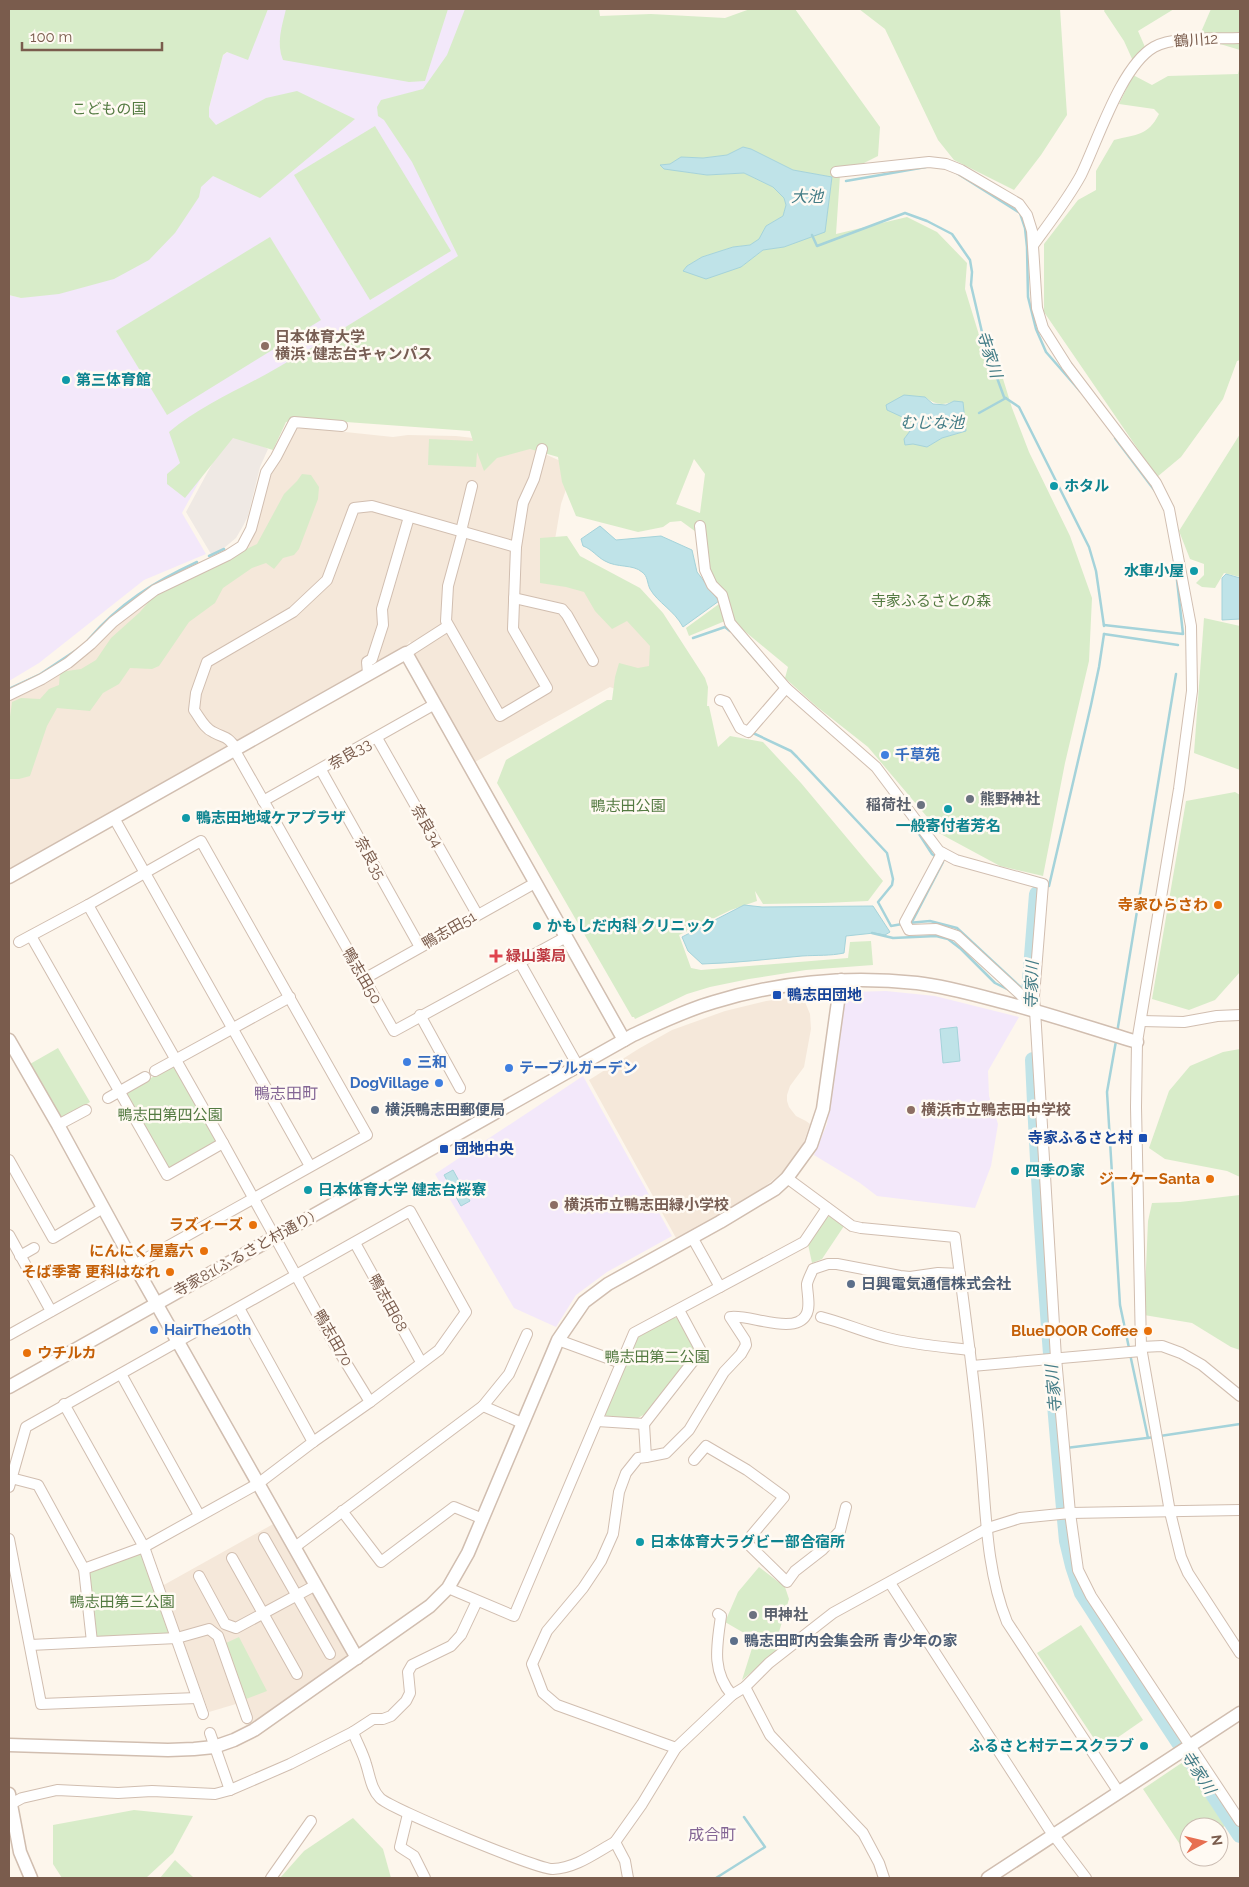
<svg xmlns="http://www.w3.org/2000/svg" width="1249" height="1887" viewBox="0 0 1249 1887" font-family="Raleway,'Noto Sans JP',sans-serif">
	<rect width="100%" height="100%" fill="#fdf6ec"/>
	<g fill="#f5e8da">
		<path d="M307 428 393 437 408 435 456 436 533 445 547 455 565 463 573 469 561 504 550 569 671 650 636 697 610 687 475 762 418 663 410 641 405 648 241 740 229 744 116 811 9 869V701L40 687 78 662 119 624 156 596 242 553 254 535 263 494 274 468 285 451 295 429Z"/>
		<path d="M795 997H800L805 1002 810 1014 811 1029 804 1067 790 1086 787 1095V1101L789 1107 796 1116 806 1121 810 1124 801 1150 784 1171 747 1201 676 1238 589 1080 640 1048 672 1030 725 1011 766 1001Z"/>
		<path d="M275 1523 347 1653 344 1661 249 1728 245 1724 236 1704 209 1712 162 1586Z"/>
	</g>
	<path fill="#efe9e4" d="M231 429 268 449 260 467 248 516 243 526 236 538 224 548 211 554 186 512Z"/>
	<g fill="#f3e8fa">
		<path d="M248 9H513L523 279 511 329 283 409 232 421 182 513 206 554 144 580 39 663 9 681V295L21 298 209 108 223 55 243 43Z"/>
		<path d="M886 991 935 996 1019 1017 988 1071 989 1096 998 1124 991 1166 975 1208 877 1196 860 1183 814 1155 827 1124 845 997 851 992Z"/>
		<path d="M583 1076 672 1236 607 1272 576 1295 556 1327 514 1308 435 1174Z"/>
	</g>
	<g fill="#d8ecc9" fill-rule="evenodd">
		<path d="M9 9H268L248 60 227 52 223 55 209 108V117L216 125 266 98 297 91 355 119 260 198 213 176 201 187 199 197 175 233 149 260 114 279 59 294 21 298 9 295Z"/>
		<path d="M286 9H448L425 81 409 82 283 60C276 43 282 26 286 9Z"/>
		<path d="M465 9H599L600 16 651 14 725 18 750 9H795L880 127 878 156 840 175 836 234 907 217 937 232 967 263 965 289 983 348 1000 369 1012 408 1029 452 1070 536 1092 598 1089 661 1065 763 1043 876 1000 866 937 832 928 818 868 747 816 706 785 678 788 667 736 624 700 568 703 537 681 521 670 522 663 527 638 532 576 516 562 482 558 457 530 449 497 458 484 471 477 452 476 467 428 465 429 439 473 441 470 431 305 419 286 422 273 450 233 438 185 498 167 484V474L180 463 169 432C201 405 241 389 277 368 338 333 398 294 458 256L412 162 384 120 378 116 377 107 381 100 423 89 447 55ZM743 147 751 149 793 170 832 177 825 231 784 247 763 250 741 267 687 266 702 257 733 247 750 245 760 239 766 226 783 216 786 205 784 198 773 187 744 173 707 175 685 172 661 165 670 164 681 157 703 158 727 155ZM925 397C935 405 943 406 954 401L966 431 942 438 927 447 904 439 913 427V421L906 418ZM694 459 705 474 700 513 676 504Z"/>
		<path d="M859 9H1060L1067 115 1041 155 1014 190 954 160 938 140 885 29Z"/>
		<path d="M1105 9H1174L1138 31 1145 47 1133 61 1124 41 1104 11Z"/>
		<path d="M1211 9H1240V50L1210 41 1201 32Z"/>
		<path d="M1240 65V360L1237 361 1223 399 1181 457 1157 477 1044 312V244L1078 200 1096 190V171L1114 140C1137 134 1148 136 1159 114L1154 109 1119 104 1133 75 1152 85 1168 76 1238 74Z"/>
		<path d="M375 126 451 251 370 300 294 175Z"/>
		<path d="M270 237 321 320 167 415 116 331Z"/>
		<path d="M1240 434V577L1224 573 1215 588 1202 587 1196 583 1204 575V564L1190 559 1179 531Z"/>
		<path d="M302 474 311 475 319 487 318 499 299 549 294 555 283 558 274 569 266 563 252 568 223 588 215 603 189 622 159 666 152 669 130 668 119 684 103 693 90 711 57 708 47 726 30 776 19 779H9V724L12 702 21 698 40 699 49 689 59 685 60 672 81 669 96 660 111 638 140 612 157 592 257 544 284 494 297 481Z"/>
		<path d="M567 536 580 556 640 588 663 613 705 678 708 687 707 706H709L718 747 730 736 763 742 801 783 883 881 868 901 824 903 763 904 755 891 757 901 731 910 679 935 691 968 701 970 848 958 850 942 871 941 873 965 806 970 749 979 710 987 687 994 635 1019 634 1017H632L497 783 506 760 607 700H612L615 677 619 663 638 668 649 666 650 646 627 621 612 629 595 611 584 592 566 587 540 583V538Z"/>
		<path d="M719 604 725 621 689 636 686 628Z"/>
		<path d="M1204 618 1240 626V770L1194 753Z"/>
		<path d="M1235 792 1240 795V972L1215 1000 1189 1010 1152 999 1186 801Z"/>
		<path d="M58 1048 90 1102 62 1119 30 1064Z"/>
		<path d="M1240 1049V1177L1227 1171 1165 1159 1149 1148 1169 1091 1190 1066 1223 1052Z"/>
		<path d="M172 1066 176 1067 215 1135V1142L172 1168 166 1166 125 1095 128 1091Z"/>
		<path d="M1240 1195V1350L1231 1347 1192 1323 1144 1315 1148 1221 1152 1203 1180 1202Z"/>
		<path d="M831 1216 844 1226 822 1259 812 1263 808 1244 825 1217Z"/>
		<path d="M674 1317 679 1319 695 1348 694 1352 645 1414 638 1418 607 1417 604 1413 637 1336Z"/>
		<path d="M140 1548 171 1635 92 1642 84 1569Z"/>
		<path d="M759 1567 785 1587 789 1599 779 1632 781 1648 742 1680 753 1645 744 1633 725 1622 738 1592Z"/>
		<path d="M1081 1625 1143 1720 1101 1749 1037 1653Z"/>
		<path d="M239 1637 267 1691 246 1699 226 1643Z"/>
		<path d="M1183 1762 1225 1826 1219 1830V1827H1189V1849L1185 1852 1143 1789Z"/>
		<path d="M134 1810 193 1816 173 1853 146 1878H62L53 1864V1825Z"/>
		<path d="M353 1818 383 1849 391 1878H280L304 1851Z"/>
		<path d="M175 1860 194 1878H160Z"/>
	</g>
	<g fill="#bfe3e8" stroke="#a5d3da">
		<path d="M743 147 751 149 793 170 832 177 825 232 784 247 763 250 741 267 706 279 683 271 687 266 702 257 733 247 750 245 759 239 766 226 783 216 786 205 784 198 773 187 744 173 707 175 664 169 660 165 670 164 681 157 703 158 727 155Z"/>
		<path d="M904 395 925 397 933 404 946 405 954 401 963 402 966 431 942 438 927 447 913 444 905 445 904 439 913 427V422L887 410 886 405Z"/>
		<path d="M600 526 616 540 661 536 692 550 697 572 719 601 683 627C674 610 658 603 650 589 647 583 648 576 642 572 633 564 617 568 605 561 597 557 592 549 583 546L581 539Z"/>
		<path d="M1226 574 1240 578V619L1222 620V578Z"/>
		<path d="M744 905 762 907 873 906 890 932 885 935 874 933 846 936 844 953C830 956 817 955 802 956 769 959 736 963 702 964L688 951 682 937Z"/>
		<path d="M957 1027 960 1061 943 1063 940 1029Z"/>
		<path d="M453 1170 470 1201 461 1206 444 1175Z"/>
	</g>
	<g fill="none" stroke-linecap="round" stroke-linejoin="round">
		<g stroke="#a5d3da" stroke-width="2.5">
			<path d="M955 172 1020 213 1025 228 1027 247 1028 297 1036 329 1046 352 1080 391"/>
			<path d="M846 181 926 167"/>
			<path d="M812 235 817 246 905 213 927 221 952 234 970 260 972 272 971 285 985 345 1004 397 1019 407 1089 547 1096 571 1104 626"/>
			<path d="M979 413 1006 398"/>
			<path d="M1115 438 1155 491"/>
			<path d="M209 556 224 549"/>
			<path d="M1104 625 1183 634 1176 571"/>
			<path d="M1104 634 1178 645"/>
			<path d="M734 635 781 689"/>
			<path d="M693 638 725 627 730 631"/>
			<path d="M88 640C120 603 154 582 197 562"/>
			<path d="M9 689 39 675 78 649"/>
			<path d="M753 733 791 751 797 757 887 853 893 879 892 885 878 902 891 926 902 924"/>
			<path d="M912 823 932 854 936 857"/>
			<path d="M1049 886 1091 705 1099 667 1104 634"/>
			<path d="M912 922 943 862 941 860"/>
			<path d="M908 923 930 921 957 928 1029 995"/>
			<path d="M872 933 893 938 936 936 948 939 961 949 995 983 1009 990"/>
			<path d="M1117 1033 1176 674"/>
			<path d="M1116 1041 1107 1092 1120 1305 1129 1348"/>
			<path d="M1130 1354 1148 1438"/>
			<path d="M1160 1436 1240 1424"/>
			<path d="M1066 1448 1155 1437"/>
			<path d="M716 1878 765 1847 744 1817"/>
		</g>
		<g stroke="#bfe3e8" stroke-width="16">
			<path d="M1029 994 1037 894"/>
			<path d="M1033 1060C1040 1221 1052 1381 1067 1541L1073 1566 1082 1593 1149 1697 1240 1835"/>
		</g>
		<g stroke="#d1beb0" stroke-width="12">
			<g id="minor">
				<path d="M836 172 929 162 946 164 961 170 1019 204 1027 215 1032 231 1037 308 1043 328 1067 366 1156 483 1169 509 1191 626 1192 691 1179 789 1137 1042 1136 1107 1141 1347 1170 1512 1181 1557 1188 1573 1240 1653"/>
				<path d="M1034 244C1050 222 1068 199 1081 175 1098 140 1121 66 1154 47 1173 36 1217 39 1240 38"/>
				<path d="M472 486 462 527 463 531 448 586 446 621 500 716 547 688 513 629 516 547 523 503 534 479 542 449"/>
				<path d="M700 526 705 570 712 585 722 595 730 623 786 688 876 767 939 851 956 860 1043 884 1034 996 1035 1010 1056 1358 1070 1513 1078 1570 1091 1596 1240 1821"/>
				<path d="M514 598 562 609 567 615 593 661"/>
				<path d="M406 653 448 626"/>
				<path d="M368 673 367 662 372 659 383 625 382 609 409 517"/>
				<path d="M9 695 42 679 68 663 91 644 113 622 155 590 228 555 242 546 251 529 266 472 276 457 294 422 342 426"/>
				<path d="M720 700 726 702 740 728 748 732 786 688"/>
				<path d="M377 738 477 914"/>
				<path d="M236 748C226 735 226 739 213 732 204 728 200 718 194 710L196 693 207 662 293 612 327 580 354 508 372 506 516 547"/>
				<path d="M234 749 394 1031 566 937"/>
				<path d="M321 770 420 947"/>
				<path d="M263 801 435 704"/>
				<path d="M114 818 310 1166"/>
				<path d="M942 853 905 922 909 930 936 929 957 936 1020 994 1035 1010"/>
				<path d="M88 905 223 1143 329 1335 370 1402"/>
				<path d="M31 936 167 1175 223 1143"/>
				<path d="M519 961 578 1066"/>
				<path d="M364 979 535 883"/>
				<path d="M420 1015 460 1088"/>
				<path d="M1141 1021 1184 1022 1217 1016 1240 1015"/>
				<path d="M155 1071 290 997"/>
				<path d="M108 1098 145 1077"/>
				<path d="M58 1125 86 1110"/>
				<path d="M9 1160 53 1238 103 1208"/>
				<path d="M787 1178 852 1226 861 1228 955 1237C964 1307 974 1376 980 1446 986 1505 985 1568 1007 1622L1118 1791"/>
				<path d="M9 1235 51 1311"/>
				<path d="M692 1237 720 1287"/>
				<path d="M355 1243 421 1362"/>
				<path d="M20 1256 34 1248"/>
				<path d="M239 1308 313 1442"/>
				<path d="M821 1317C845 1323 868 1334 892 1339 918 1345 944 1347 970 1350"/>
				<path d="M9 1335 367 1135 201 841 88 905 19 942"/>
				<path d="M558 1340 621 1363"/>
				<path d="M1141 1347 1162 1346 1181 1353 1202 1365 1240 1396"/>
				<path d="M972 1366 1141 1351"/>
				<path d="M121 1374 199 1515"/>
				<path d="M64 1404 144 1547 203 1714"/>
				<path d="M483 1406 522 1423"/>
				<path d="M597 1421 644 1424 701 1351 679 1310"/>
				<path d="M644 1424 646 1457 666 1453 689 1430 724 1372 741 1354 746 1345 745 1340 730 1317C746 1313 795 1336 806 1315 811 1307 807 1293 807 1284 808 1279 811 1274 813 1269L828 1264H837L900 1276 910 1277 938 1273 960 1274"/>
				<path d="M646 1457 638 1458 626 1473 619 1492 613 1534 601 1561 583 1588 547 1631 532 1664 543 1693 557 1705 676 1748"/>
				<path d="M694 1460 706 1446 747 1470 784 1497 746 1542 787 1582 795 1571 822 1550 840 1531 846 1507"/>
				<path d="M11 1478 38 1485 84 1569 92 1642"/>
				<path d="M9 1487 26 1427 410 1211 466 1312 439 1350 370 1402 313 1442 259 1483 144 1547 84 1569"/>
				<path d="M342 1511 381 1562 454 1507 483 1519"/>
				<path d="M264 1538 330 1654"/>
				<path d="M9 1539 41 1704 197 1698"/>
				<path d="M295 1547 483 1406 509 1374 527 1334"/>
				<path d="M232 1558 297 1674"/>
				<path d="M199 1576 225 1624 236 1628 316 1585"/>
				<path d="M890 1583 1049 1829 1086 1878"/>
				<path d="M448 1588 514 1616 634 1333 804 1242 827 1208"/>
				<path d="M477 1601 461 1635 451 1646 412 1665 408 1672 410 1693 406 1701 391 1716 383 1719H373L353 1732C357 1743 363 1753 366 1764 370 1776 371 1789 380 1798 391 1809 539 1870 553 1869 576 1868 595 1853 615 1842"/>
				<path d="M718 1614 721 1616C717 1645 711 1671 732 1695"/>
				<path d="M30 1645 177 1638 209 1629 218 1636 247 1718"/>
				<path d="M745 1687 770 1735 863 1833 879 1863 884 1878"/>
				<path d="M210 1733 230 1790"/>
				<path d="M9 1805 22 1798 57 1790 118 1793 152 1791 215 1794 230 1790 290 1764 353 1732"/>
				<path d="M408 1814 400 1847 414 1856 425 1878"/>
				<path d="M271 1878 311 1821"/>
				<path d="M628 1878 625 1861 615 1842 642 1804 676 1748 732 1695 745 1687 769 1663 833 1613 988 1528 1020 1518 1070 1513 1240 1510"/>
			</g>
		</g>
		<g stroke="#d1beb0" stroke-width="15">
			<g id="tertiary">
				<path d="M9 877 406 653 624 1040"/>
				<path d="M9 1040 58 1125 135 1266 357 1658"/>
				<path d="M9 1387 633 1035C659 1023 686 1010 714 1002 779 982 849 976 917 983 943 986 969 993 995 1000 1043 1012 1090 1028 1137 1042"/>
				<path d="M9 1745 168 1750 194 1749 214 1747 234 1740 254 1730 430 1606 448 1588 468 1553 558 1340 584 1302 608 1284 720 1222 775 1189 787 1178 811 1145 823 1109 841 980"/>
				<path d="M9 1794 20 1852 31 1878"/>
				<path d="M988 1878 1240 1713"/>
			</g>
		</g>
		<use href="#minor" stroke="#fff" stroke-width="10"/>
		<use href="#tertiary" stroke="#fff" stroke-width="12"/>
	</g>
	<g fill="#8d6e63" stroke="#fffaf3" stroke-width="2">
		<circle cx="265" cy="346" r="5"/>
		<circle cx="911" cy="1110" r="5"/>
		<circle cx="554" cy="1205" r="5"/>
	</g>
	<g fill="#0f9aa8" stroke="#fffaf3" stroke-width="2">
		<circle cx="66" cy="380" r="5"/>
		<circle cx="1054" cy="486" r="5"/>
		<circle cx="1194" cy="571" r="5"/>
		<circle cx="948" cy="809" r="5"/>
		<circle cx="186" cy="818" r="5"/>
		<circle cx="537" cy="926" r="5"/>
		<circle cx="1015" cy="1171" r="5"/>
		<circle cx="308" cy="1190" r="5"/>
		<circle cx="640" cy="1542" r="5"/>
		<circle cx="1144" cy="1746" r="5"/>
	</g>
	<g fill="#3f7fe0" stroke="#fffaf3" stroke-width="2">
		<circle cx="885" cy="755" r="5"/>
		<circle cx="407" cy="1062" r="5"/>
		<circle cx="509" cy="1068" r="5"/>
		<circle cx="439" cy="1083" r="5"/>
		<circle cx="154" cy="1330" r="5"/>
	</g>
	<g fill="#6b7280" stroke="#fffaf3" stroke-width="2">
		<circle cx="970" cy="799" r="5"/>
		<circle cx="921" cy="805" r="5"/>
		<circle cx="753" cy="1615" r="5"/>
	</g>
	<g fill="#e8710a" stroke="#fffaf3" stroke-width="2">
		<circle cx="1218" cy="905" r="5"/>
		<circle cx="1210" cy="1179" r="5"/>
		<circle cx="253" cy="1225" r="5"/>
		<circle cx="204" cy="1251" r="5"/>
		<circle cx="170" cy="1272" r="5"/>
		<circle cx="1148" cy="1331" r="5"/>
		<circle cx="27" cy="1353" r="5"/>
	</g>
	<path fill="#e0444e" stroke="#fffaf3" stroke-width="2" d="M493.5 948.5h5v5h5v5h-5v5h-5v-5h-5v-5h5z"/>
	<g fill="#1a4fb4" stroke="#fffaf3" stroke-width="2">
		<rect x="772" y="990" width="10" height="10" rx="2.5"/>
		<rect x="1138" y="1133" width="10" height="10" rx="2.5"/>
		<rect x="439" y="1144" width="10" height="10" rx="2.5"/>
	</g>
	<g fill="#5c6f8a" stroke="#fffaf3" stroke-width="2">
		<circle cx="375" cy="1110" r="5"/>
		<circle cx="851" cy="1284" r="5"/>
		<circle cx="734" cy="1641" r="5"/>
	</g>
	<g text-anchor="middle" stroke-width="5" stroke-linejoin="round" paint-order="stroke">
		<g font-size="15" fill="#7a5c4d" stroke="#fffaf3">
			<text transform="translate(1196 40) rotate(-4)" y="5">鶴川12</text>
			<text transform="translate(350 754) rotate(-30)" y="5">奈良33</text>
			<text transform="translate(427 826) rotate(60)" y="5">奈良34</text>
			<text transform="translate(370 858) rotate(61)" y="5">奈良35</text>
			<text transform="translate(449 930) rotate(-30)" y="5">鴨志田51</text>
			<text transform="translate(362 976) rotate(60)" y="5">鴨志田50</text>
			<text transform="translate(244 1254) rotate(-29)" y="5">寺家81(ふるさと村通り)</text>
			<text transform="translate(388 1303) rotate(61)" y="5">鴨志田68</text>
			<text transform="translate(333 1338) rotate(60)" y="5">鴨志田70</text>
		</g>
		<g font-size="15" fill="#537a41" stroke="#fffaf3">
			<text x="109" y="114">こどもの国</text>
			<text x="931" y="606">寺家ふるさとの森</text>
			<text x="628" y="811">鴨志田公園</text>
			<text x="170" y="1120">鴨志田第四公園</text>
			<text x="657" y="1362">鴨志田第二公園</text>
			<text x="122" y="1607">鴨志田第三公園</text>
		</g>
		<g font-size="15" font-weight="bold" fill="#785e54" stroke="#fffaf3" text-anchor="start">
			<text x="275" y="342">日本体育大学<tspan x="275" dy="17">横浜･健志台キャンパス</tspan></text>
			<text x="921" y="1115">横浜市立鴨志田中学校</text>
			<text x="564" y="1210">横浜市立鴨志田緑小学校</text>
		</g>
		<g font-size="15" font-weight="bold" fill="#0d838f" stroke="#fffaf3" text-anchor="start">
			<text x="76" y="385">第三体育館</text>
			<text x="1064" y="491">ホタル</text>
			<text x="1184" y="576" text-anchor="end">水車小屋</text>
			<text x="196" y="823">鴨志田地域ケアプラザ</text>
			<text x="948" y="831" text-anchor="middle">一般寄付者芳名</text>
			<text x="547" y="931">かもしだ内科 クリニック</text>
			<text x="1025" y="1176">四季の家</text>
			<text x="318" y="1195">日本体育大学 健志台桜寮</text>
			<text x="650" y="1547">日本体育大ラグビー部合宿所</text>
			<text x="1134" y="1751" text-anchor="end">ふるさと村テニスクラブ</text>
		</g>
		<g font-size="15" font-weight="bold" fill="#366cbe" stroke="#fffaf3" text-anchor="start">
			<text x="895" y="760">千草苑</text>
			<text x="417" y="1067">三和</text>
			<text x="519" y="1073">テーブルガーデン</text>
			<text x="429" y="1088" text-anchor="end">DogVillage</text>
			<text x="164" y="1335">HairThe10th</text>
		</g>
		<g font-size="15" font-weight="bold" fill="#5b616d" stroke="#fffaf3" text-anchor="start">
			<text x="980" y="804">熊野神社</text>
			<text x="911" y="810" text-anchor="end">稲荷社</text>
			<text x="763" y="1620">甲神社</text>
		</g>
		<g font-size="15" font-weight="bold" fill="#c56008" stroke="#fffaf3" text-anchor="end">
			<text x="1208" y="910">寺家ひらさわ</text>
			<text x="1200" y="1184">ジーケーSanta</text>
			<text x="243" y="1230">ラズィーズ</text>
			<text x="194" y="1256">にんにく屋嘉六</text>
			<text x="160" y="1277">そば季寄 更科はなれ</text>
			<text x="1138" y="1336">BlueDOOR Coffee</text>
			<text x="37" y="1358" text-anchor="start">ウチルカ</text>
		</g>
		<g font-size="15" font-weight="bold" fill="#be3a42" stroke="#fffaf3" text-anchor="start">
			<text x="506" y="961">緑山薬局</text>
		</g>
		<g font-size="15" font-weight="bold" fill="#164399" stroke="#fffaf3" text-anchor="start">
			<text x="787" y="1000">鴨志田団地</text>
			<text x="1133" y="1143" text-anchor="end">寺家ふるさと村</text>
			<text x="454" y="1154">団地中央</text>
		</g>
		<g font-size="15" font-weight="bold" fill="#4e5e75" stroke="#fffaf3" text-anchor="start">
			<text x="385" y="1115">横浜鴨志田郵便局</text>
			<text x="861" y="1289">日興電気通信株式会社</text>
			<text x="744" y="1646">鴨志田町内会集会所 青少年の家</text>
		</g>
		<g font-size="16" font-style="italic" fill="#437c86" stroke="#fffaf3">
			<text x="807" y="202">大池</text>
			<text transform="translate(990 354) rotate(72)" y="6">寺家川</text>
			<text x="932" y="428">むじな池</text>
			<text transform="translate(1031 985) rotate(-88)" y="6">寺家川</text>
			<text transform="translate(1053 1389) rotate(-95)" y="6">寺家川</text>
			<text transform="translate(1199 1772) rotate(57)" y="6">寺家川</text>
		</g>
		<g font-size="16" fill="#846695" stroke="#fffaf3">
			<text x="286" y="1099">鴨志田町</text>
			<text x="712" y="1840">成合町</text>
		</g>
	</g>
	<rect width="1249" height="1887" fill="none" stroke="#7a5c4d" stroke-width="20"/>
	<g transform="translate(1204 1842) rotate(82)"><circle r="24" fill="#fffaf3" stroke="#cabbb1"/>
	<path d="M0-4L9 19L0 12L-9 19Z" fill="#e76f51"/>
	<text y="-8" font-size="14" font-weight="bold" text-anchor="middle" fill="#7a5c4d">N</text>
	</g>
	<path d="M22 42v8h140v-8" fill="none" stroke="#7a5c4d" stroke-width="2.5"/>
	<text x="30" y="42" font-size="15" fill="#7a5c4d" stroke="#fffaf3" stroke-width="4" paint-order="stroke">100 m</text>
</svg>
